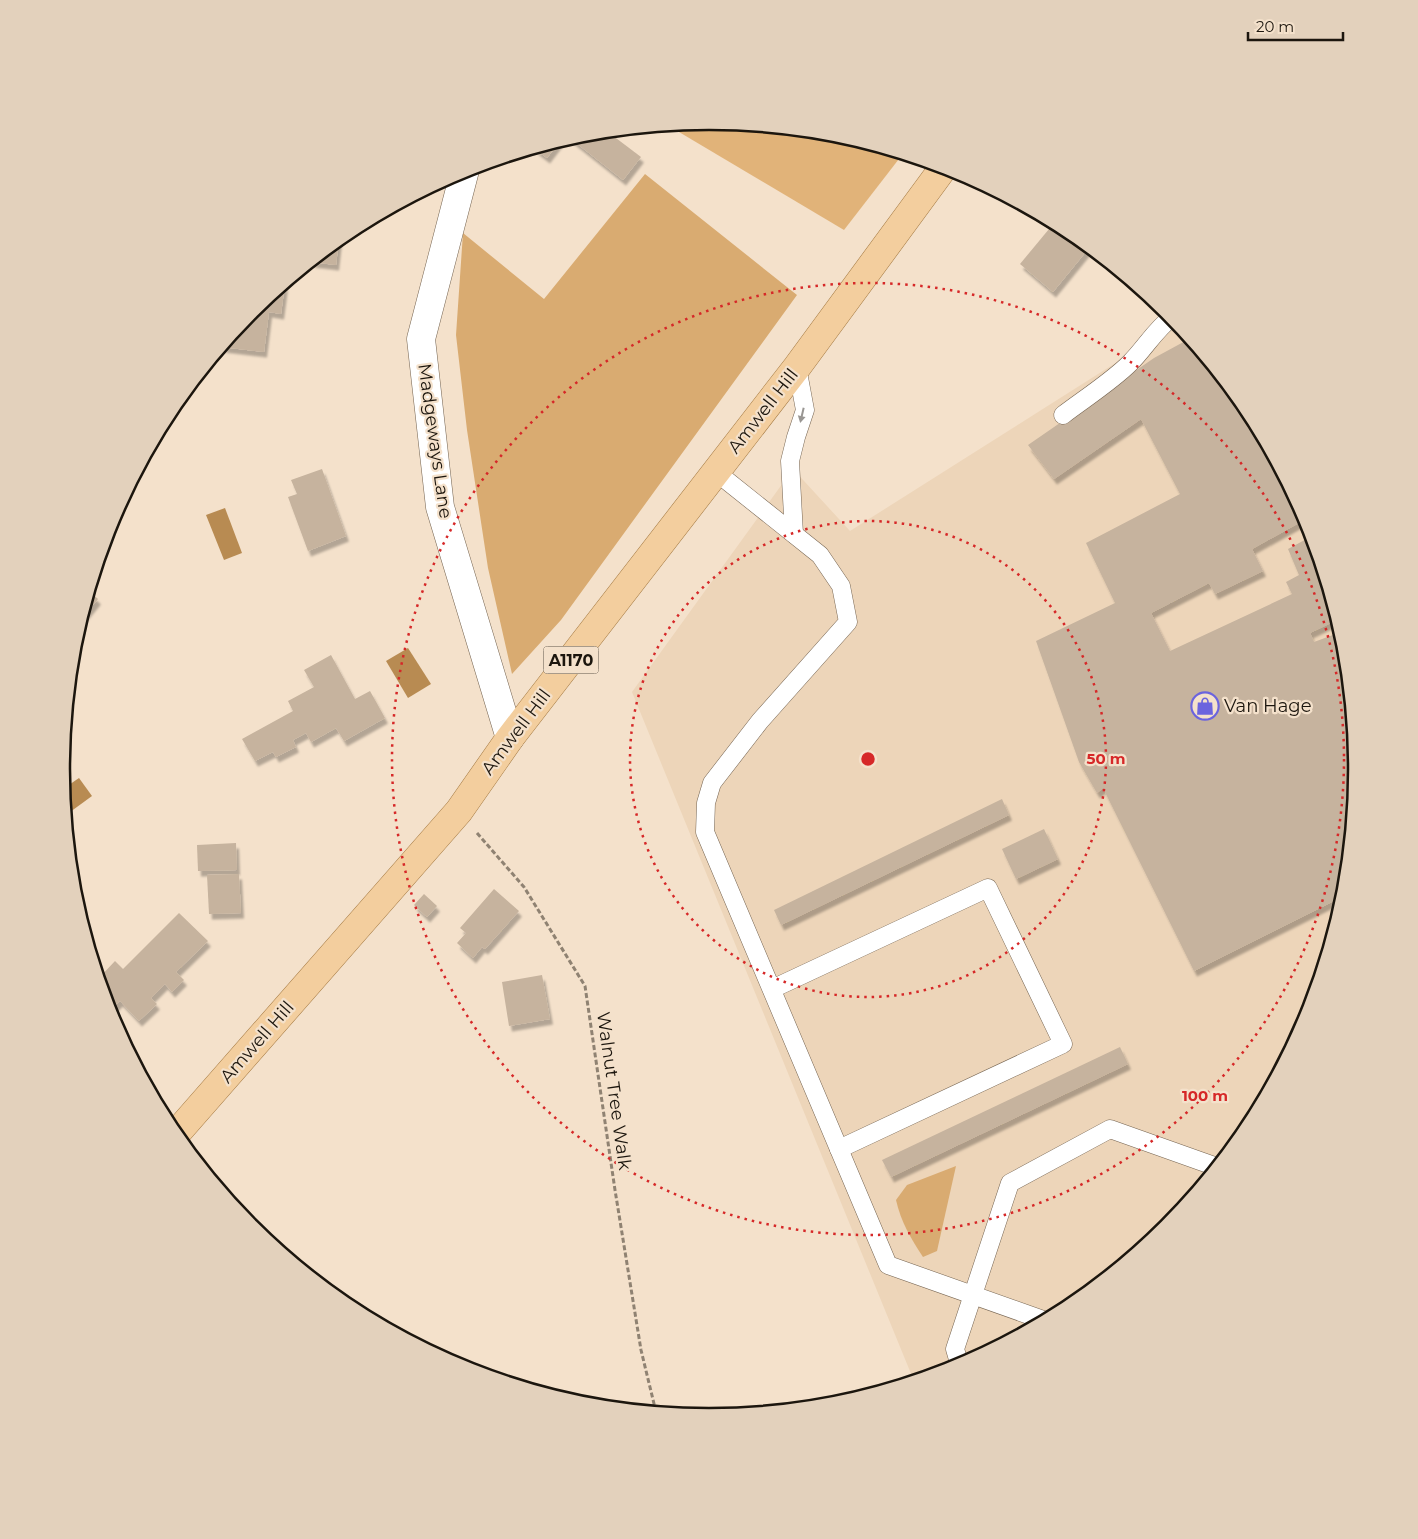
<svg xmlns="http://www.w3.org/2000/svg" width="1418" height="1539" viewBox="0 0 1418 1539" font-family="Montserrat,sans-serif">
	<defs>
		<filter id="shadow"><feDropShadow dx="3" dy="5.5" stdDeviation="1" flood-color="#0004"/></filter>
	</defs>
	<rect width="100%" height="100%" fill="#f4e1cb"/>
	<path fill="#edd5b9" d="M1177 324 1248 410 1308 522 1344 643 1357 770 1344 896 1307 1018 1247 1130 1167 1228 1069 1308 957 1368 914 1381 632 692 793 469 850 531Z"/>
	<path fill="#e1b379" d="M709 122 836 134 902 155 844 230 679 132 671 126Z"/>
	<g fill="#d9ab71">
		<path d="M645 174 797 295 561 620 512 674 488 568 467 430 456 335 463 233 544 299Z"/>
		<path d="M956 1166 937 1251 923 1257C911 1239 901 1222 896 1200L907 1185Z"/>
	</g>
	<g fill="#b88b52">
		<path d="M225 508 242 553 224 560 206 515Z"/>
		<path d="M408 648 431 684 408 698 386 661Z"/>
		<path d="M79 778 92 796 66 815 63 789Z"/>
	</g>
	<g fill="#c6b39e" filter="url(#shadow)">
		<path d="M608 132 641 157 623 180 570 138 583 134Z"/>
		<path d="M560 141 547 158 535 149 556 142Z"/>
		<path d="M1054 223 1069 231 1089 248 1053 292 1020 264Z"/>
		<path d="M339 239 336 265 311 262 317 257Z"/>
		<path d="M285 284 281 314 269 312 264 352 222 347 251 311Z"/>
		<path d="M1189 339 1248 410 1306 519 1252 549 1263 571 1215 594 1209 583 1151 613 1170 651 1292 594 1286 582 1299 575 1288 549 1312 536 1337 620 1310 633 1314 642 1341 632 1344 643 1357 770 1344 896 1194 971 1103 788 1097 793 1079 762 1036 641 1115 603 1086 543 1180 494 1141 419 1054 479 1028 445 1154 358Z"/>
		<path d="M322 469 346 536 308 551 288 497 297 494 291 480Z"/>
		<path d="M89 591 98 599 80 621Z"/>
		<path d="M331 655 355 699 370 691 385 718 344 741 336 728 311 742 306 733 293 740 296 747 276 757 273 752 255 761 242 739 293 711 288 701 314 687 304 670Z"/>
		<path d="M1002 799 1009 815 781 925 774 910Z"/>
		<path d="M1044 829 1058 859 1016 879 1002 849Z"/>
		<path d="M236 843 237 870 198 871 197 845Z"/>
		<path d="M239 874 241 913 209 914 207 875Z"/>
		<path d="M494 889 519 911 485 949 482 947 473 958 457 943 466 933 460 928Z"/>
		<path d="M424 894 437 906 427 917 414 905Z"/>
		<path d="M179 913 208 941 176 972 184 980 172 992 165 984 151 998 157 1004 139 1021 120 1001 109 1012 99 978 115 961 123 969Z"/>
		<path d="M542 975 550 1019 509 1026 502 982Z"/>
		<path d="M1120 1047 1128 1064 891 1177 882 1160Z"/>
	</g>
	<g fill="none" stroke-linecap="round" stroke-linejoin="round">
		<g stroke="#766552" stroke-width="19">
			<g id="lane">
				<path d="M1063 415C1084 399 1112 381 1130 363 1145 348 1155 330 1172 317"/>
				<path d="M716 472 820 555 841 586 848 622 760 721 712 783 706 803 705 832 888 1265 1046 1321"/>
				<path d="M794 534 790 461 796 437 805 410 797 367"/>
				<path d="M772 989 988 888 1063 1044 839 1149"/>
				<path d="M960 1366 955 1349 1010 1183 1110 1129 1217 1167"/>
			</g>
		</g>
		<g stroke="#766552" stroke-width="29">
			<path id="street" d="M465 170 421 339 440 507 510 738"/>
		</g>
		<g stroke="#a37942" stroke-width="29">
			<path id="primary" d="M175 1135 459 811 510 738 797 367 944 167"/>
		</g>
		<path stroke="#8f8272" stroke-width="3" stroke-dasharray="5 2.5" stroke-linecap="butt" d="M477 833 524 887 585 986 615 1190 641 1350 656 1412"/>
		<use href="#lane" stroke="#fff" stroke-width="18"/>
		<use href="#street" stroke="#fff" stroke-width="28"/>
		<use href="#primary" stroke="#f3ce9e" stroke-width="28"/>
	</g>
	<defs><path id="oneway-solid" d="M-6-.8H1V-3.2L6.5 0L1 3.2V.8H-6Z" transform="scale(1.25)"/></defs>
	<use fill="#999693" href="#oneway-solid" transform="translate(802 415) rotate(103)"/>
	<g fill="none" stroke="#d62828" stroke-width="2.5" stroke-dasharray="2.5 5">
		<circle cx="868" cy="759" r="238"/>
		<circle cx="868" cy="759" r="476"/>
	</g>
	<defs>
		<g id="shop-ring" transform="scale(1.4375)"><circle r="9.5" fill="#f4e1cb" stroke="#6b64de" stroke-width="1.5"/><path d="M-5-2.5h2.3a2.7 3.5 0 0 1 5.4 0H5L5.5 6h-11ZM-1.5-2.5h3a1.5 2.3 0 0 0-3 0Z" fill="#6b64de"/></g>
	</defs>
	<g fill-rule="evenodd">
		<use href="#shop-ring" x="1205" y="706"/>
	</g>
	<g text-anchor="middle" stroke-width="4.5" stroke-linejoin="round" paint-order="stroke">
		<rect fill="#f4e1cb" stroke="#5d5347" stroke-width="1" x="543.5" y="646.5" width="55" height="27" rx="4"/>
		<g font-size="16" font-weight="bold" fill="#1c160e">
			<text x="571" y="666">A1170</text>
		</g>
		<g font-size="18" fill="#1c160e" stroke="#f4e1cb">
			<text transform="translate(763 411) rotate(-52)" y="6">Amwell Hill</text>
			<text transform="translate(435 441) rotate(82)" y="6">Madgeways Lane</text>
			<text transform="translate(516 732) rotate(-53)" y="6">Amwell Hill</text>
			<text transform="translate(257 1042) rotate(-49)" y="6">Amwell Hill</text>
			<text transform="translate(614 1091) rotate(82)" y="6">Walnut Tree Walk</text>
		</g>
		<g font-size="18" fill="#1c160e" stroke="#f4e1cb" text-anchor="start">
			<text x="1224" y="712">Van Hage</text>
		</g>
	</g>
	<path d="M0 0H1418V1539H0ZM70 769a639 639 0 1 1 1278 0a639 639 0 1 1-1278 0Z" fill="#e3d1bc" fill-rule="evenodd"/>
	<path fill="none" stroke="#1c160e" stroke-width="2.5" d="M70 769a639 639 0 1 1 1278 0a639 639 0 1 1-1278 0Z"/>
	<circle cx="868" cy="759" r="8" fill="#d62828" stroke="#f4e1cb" stroke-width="2.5"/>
	<g font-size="15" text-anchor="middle" font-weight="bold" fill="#d62828" stroke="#f4e1cb" stroke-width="4.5" stroke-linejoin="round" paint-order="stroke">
		<text x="1106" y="764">50 m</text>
		<text x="1205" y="1101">100 m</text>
	</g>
	<path d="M1248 32v8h95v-8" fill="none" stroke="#1c160e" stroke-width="2.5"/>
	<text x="1256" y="32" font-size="15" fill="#1c160e" stroke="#f4e1cb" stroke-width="4" paint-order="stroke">20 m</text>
</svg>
